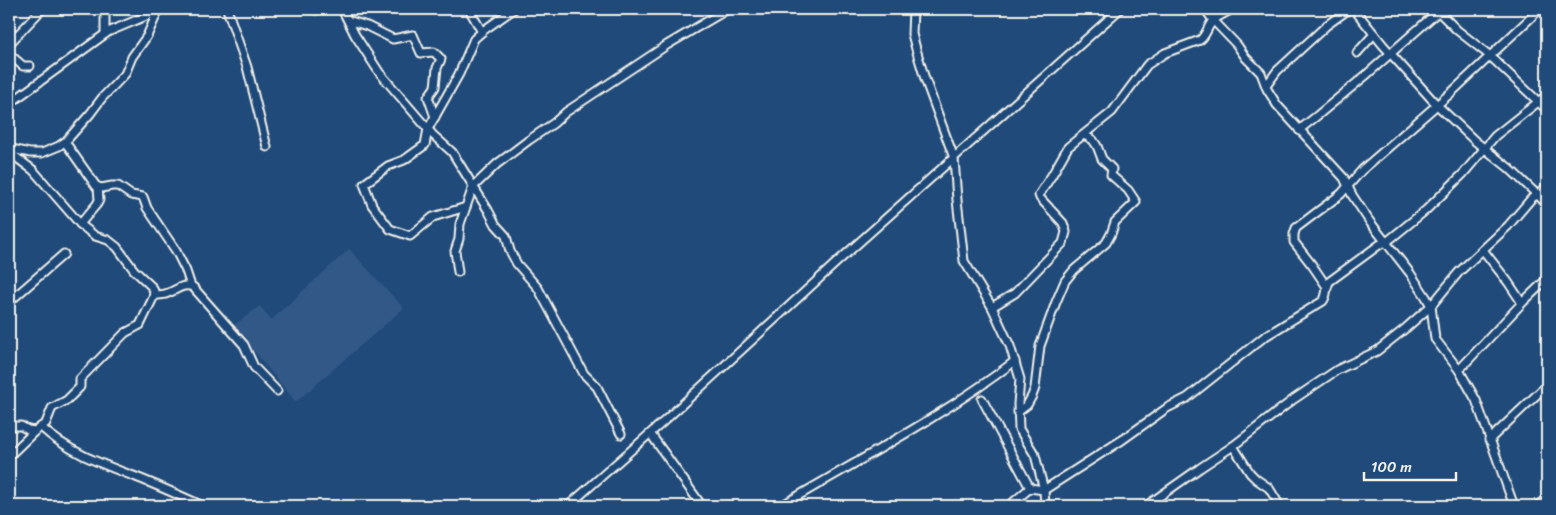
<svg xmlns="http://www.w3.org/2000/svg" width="1556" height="515" viewBox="0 0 1556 515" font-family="Sriracha,sans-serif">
	<rect width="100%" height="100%" fill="#1f4a7a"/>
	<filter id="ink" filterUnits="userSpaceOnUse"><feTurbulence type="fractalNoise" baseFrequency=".02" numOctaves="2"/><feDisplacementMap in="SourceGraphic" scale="10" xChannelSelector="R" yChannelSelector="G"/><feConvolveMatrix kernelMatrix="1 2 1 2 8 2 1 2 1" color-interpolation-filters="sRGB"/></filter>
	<g filter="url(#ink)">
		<path fill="#305887" d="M349 249 404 308 296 402 233 326 260 306 271 320Z"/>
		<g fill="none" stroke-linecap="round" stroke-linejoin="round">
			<g stroke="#f4f1e8" stroke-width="11">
				<g id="minor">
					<path d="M99 9 105 13V34"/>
					<path d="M227 9 247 67 267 147"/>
					<path d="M312 9 316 10 319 9"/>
					<path d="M342 9 355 35 379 72 433 135 452 152 488 210 496 225 506 236 510 251 517 264 538 288 584 374 597 387 621 434"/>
					<path d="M469 9 482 32"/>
					<path d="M913 9 912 34 916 49 925 79 954 158 957 200 964 261 992 307 1010 346 1020 379 1018 404 1019 429 1035 455 1044 490 1045 506"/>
					<path d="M1205 9 1213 20 1237 45 1246 58 1261 73 1267 89 1277 105 1344 178 1352 195 1370 222 1410 273 1426 297 1431 306 1435 339 1459 370 1476 400 1514 506"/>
					<path d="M1354 9 1383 45 1436 104 1475 141 1509 168 1547 204"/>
					<path d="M1436 9 1457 30 1489 55 1547 110"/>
					<path d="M351 21 367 26 393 39 413 35 421 53 434 52 441 59 437 68 435 87 428 97 435 117"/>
					<path d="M9 44 42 9"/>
					<path d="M1357 53 1374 34"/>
					<path d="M9 54 23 66H30"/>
					<path d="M1266 86 1277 71 1327 25 1349 9"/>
					<path d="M9 104 108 32 158 11"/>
					<path d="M1299 130 1318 115 1365 76 1441 9"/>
					<path d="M65 142 96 186 101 188 112 186H118L131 195 143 197 147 208 176 251 186 271 191 286"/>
					<path d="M9 149 17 150 30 153H42L59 146 66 141 90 114 102 98 125 74 132 57 147 36 159 9"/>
					<path d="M9 152 33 170 80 224 95 236 108 240 117 247 134 270 152 287 154 291 153 298 140 325 125 333 80 379V387L67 400 52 408 46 423 35 431 9 456"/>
					<path d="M466 207 473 187 497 164 529 140 554 123 566 112 667 45 728 9"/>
					<path d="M80 224 97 204 99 200 98 187"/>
					<path d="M1483 250 1508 282 1522 303"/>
					<path d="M458 272 455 251 459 239 460 224 466 207 433 217 410 236 390 229 372 205 364 184 388 166 404 160 425 145 428 129 459 74 474 39 484 30 514 9"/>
					<path d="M1327 287 1312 265 1294 242V234L1296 228 1341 194 1362 170 1453 91 1540 9"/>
					<path d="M154 295C159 295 164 295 168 293 177 290 183 283 193 287L244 345 254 367 277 391"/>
					<path d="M9 302 64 254"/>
					<path d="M992 307 1015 293 1063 243 1066 232 1063 223 1040 198 1039 195 1052 175 1068 147 1112 112 1147 65 1165 53 1200 40C1207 35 1208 24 1214 20 1218 16 1226 13 1232 9"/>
					<path d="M1459 370 1522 303 1547 279"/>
					<path d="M982 399 1030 488"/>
					<path d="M1018 412 1027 405 1032 396 1035 388 1040 346 1056 302 1065 281 1074 270 1106 243 1111 234 1115 222 1136 202 1128 190 1111 175 1112 169 1102 159 1097 146 1093 140 1084 135"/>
					<path d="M9 426H21L28 430 35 431"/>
					<path d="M41 427C68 452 102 464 136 477 159 486 181 496 203 506"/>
					<path d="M652 436 702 506"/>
					<path d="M1489 440 1547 385"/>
					<path d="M1233 446 1250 473 1256 479 1269 488 1280 506"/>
					<path d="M568 506 663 422 836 263 1120 9"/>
					<path d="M781 506C860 459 942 417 1015 361"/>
					<path d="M1009 506 1030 488 1044 490 1122 440 1167 408 1187 398 1264 337 1323 301C1328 295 1325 287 1330 281L1379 245 1389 240 1426 210 1463 174 1495 136 1547 95"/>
					<path d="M1146 506 1200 468 1233 446 1294 399 1337 370 1377 351 1406 328 1431 306 1459 272 1508 226 1531 199 1547 187"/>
					<path d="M1537 506 1547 498"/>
				</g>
			</g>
			<use href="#minor" stroke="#1f4a7a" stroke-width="7"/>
		</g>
	</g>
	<rect width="1556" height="515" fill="none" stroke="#1f4a7a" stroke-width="30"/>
	<rect x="15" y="15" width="1526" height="485" fill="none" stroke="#f4f1e8" stroke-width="2" filter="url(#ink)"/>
	<path d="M1364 472v8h92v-8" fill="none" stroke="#f4f1e8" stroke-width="2.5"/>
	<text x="1371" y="472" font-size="15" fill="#f4f1e8" stroke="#1f4a7a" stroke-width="4" paint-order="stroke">100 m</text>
</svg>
